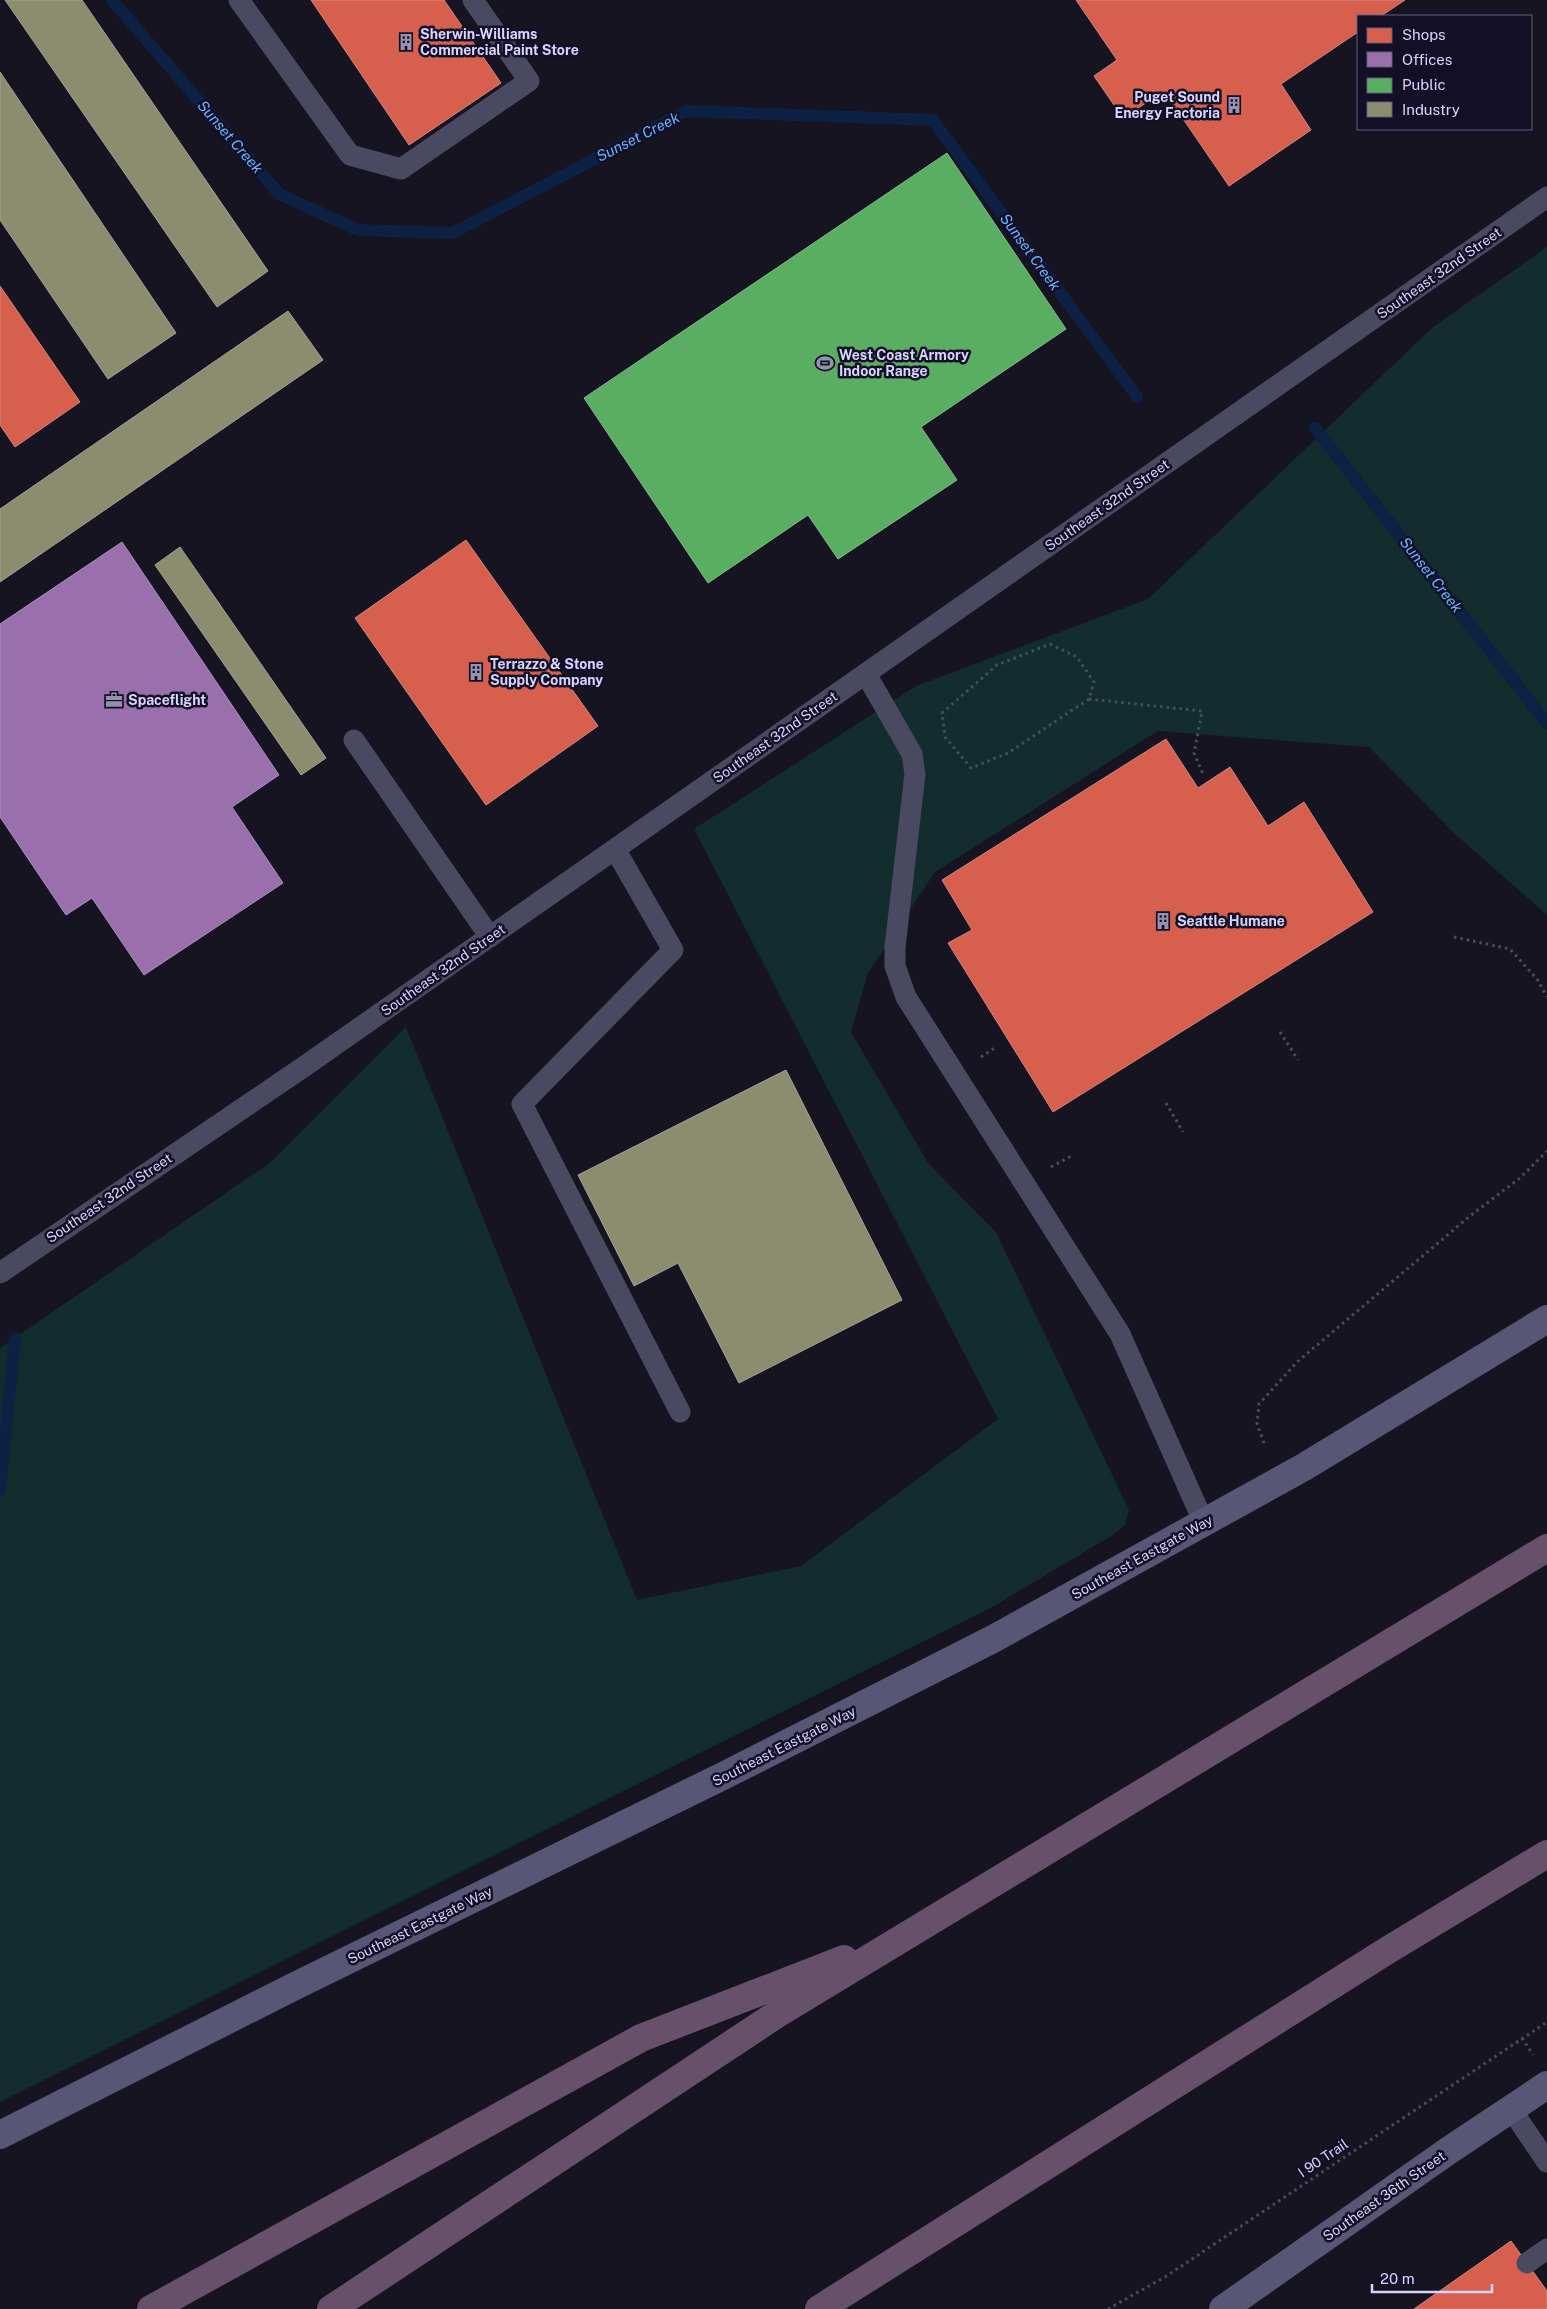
<svg xmlns="http://www.w3.org/2000/svg" width="1547" height="2309" viewBox="0 0 1547 2309" font-family="'Public Sans',sans-serif">
	<rect width="100%" height="100%" fill="#161421"/>
	<path fill="#132c2d" d="M1547 247V915L1455 834 1369 747 1158 731 935 872 868 973 851 1032 928 1163 996 1232 1129 1510 1125 1525 1113 1535 994 1606 0 2102V1348L271 1162 406 1027 637 1600 801 1566 998 1419 694 829 916 686 1148 599 1433 327Z"/>
	<g fill="#d6604d" stroke="#d78382">
		<path d="M311 0H444L501 83 409 145Z"/>
		<path d="M1076 0H1405L1381 16H1358V32L1281 84 1311 130 1229 186 1164 91 1123 118 1094 76 1117 60Z"/>
		<path d="M0 286 80 402 15 447 0 425Z"/>
		<path d="M466 540 598 726 486 805 355 618Z"/>
		<path d="M1166 739 1198 788 1230 767 1268 826 1304 802 1373 912 1053 1112 948 943 972 930 942 880Z"/>
		<path d="M1511 2241 1547 2291V2309H1414Z"/>
	</g>
	<path fill="#9970ab" stroke="#ac8ec4" d="M122 542 279 775 232 807 283 883 144 975 92 898 66 915 0 817V624Z"/>
	<path fill="#5aae61" stroke="#80b990" d="M947 153 1066 329 921 427 957 480 838 559 808 515 708 583 584 398Z"/>
	<g fill="#8c8c6e" stroke="#a3a29a">
		<path d="M5 0H82L268 271 217 307Z"/>
		<path d="M0 72 176 333 108 379 0 220Z"/>
		<path d="M288 311 323 360 0 582V509Z"/>
		<path d="M180 547 326 758 301 775 155 565Z"/>
		<path d="M786 1070 902 1300 739 1383 678 1263 634 1286 578 1175Z"/>
	</g>
	<g fill="none" stroke-linecap="round" stroke-linejoin="round">
		<g stroke="#0d2144" stroke-width="12">
			<path d="M112 0 279 194 358 230 453 233 686 111 933 120 1137 397"/>
			<path d="M1315 428 1547 723"/>
			<path d="M0 1490 15 1338"/>
		</g>
		<g stroke="#44505f" stroke-width="3" stroke-dasharray="2.5 4" stroke-linecap="butt">
			<path d="M1050 644 1077 657 1094 682 1089 699 1008 753 971 768 945 737 942 713 997 665Z"/>
			<path d="M1089 699 1202 711 1194 753 1203 774"/>
			<path d="M1454 937 1510 949 1537 979 1547 997"/>
			<path d="M1280 1032 1298 1060"/>
			<path d="M981 1057 996 1047"/>
			<path d="M1166 1103 1183 1132"/>
			<path d="M1051 1167 1073 1155"/>
			<path d="M1264 1443 1257 1424 1259 1404 1297 1362 1470 1216 1520 1178 1547 1151"/>
			<path d="M1522 2038 1533 2055"/>
			<path d="M1108 2309 1165 2277 1547 2022"/>
		</g>
		<g stroke="#4a4962" stroke-width="21">
			<path d="M239 0 350 155 401 169 529 81 473 0"/>
			<path d="M866 674 912 754 915 774 895 947V966L906 997 1120 1334 1204 1523"/>
			<path d="M354 740 490 937"/>
			<path d="M615 849 673 950 522 1104 680 1412"/>
			<path d="M0 1273 302 1068 1547 197"/>
			<path d="M1511 2109 1547 2162"/>
			<path d="M1527 2263 1547 2249"/>
		</g>
		<g stroke="#575674" stroke-width="28">
			<path d="M0 2135 291 1988 723 1776 993 1639 1304 1467 1547 1319"/>
			<path d="M1223 2309 1448 2151 1547 2085"/>
		</g>
		<g stroke="#67516a" stroke-width="28">
			<path d="M151 2309 641 2038 844 1959"/>
			<path d="M331 2309 777 2014 1547 1548"/>
			<path d="M819 2309 1388 1950 1547 1854"/>
		</g>
	</g>
	<defs>
		<g id="building-bare" transform="scale(1.35)"><path d="M-4-6H4V6H1V3H-1V6H-4ZM-2.5-4.3h1.7v1.8h-1.7ZM.8-4.3h1.7v1.8H.8ZM-2.5-1h1.7V.8h-1.7ZM.8-1h1.7V.8H.8Z" fill="#9591b1" stroke="#130f26" stroke-width="2.5" paint-order="stroke"/></g>
		<g id="stadium-bare" transform="scale(1.35)"><path d="M0-5a6.5 5 0 1 0 0 10a6.5 5 0 1 0 0-10ZM-3.5-1.8h7v3.6h-7Z" fill="#9591b1" stroke="#130f26" stroke-width="2.5" paint-order="stroke"/></g>
		<g id="office-bare" transform="scale(1.35)"><path d="M-6-3h4V-5.5h4V-3h4V5H-6ZM-1-4.5V-3h2v-1.5ZM-6 0V1H6V0Z" fill="#9591b1" stroke="#130f26" stroke-width="2.5" paint-order="stroke"/></g>
	</defs>
	<g fill-rule="evenodd">
		<use href="#building-bare" x="406" y="42"/>
		<use href="#building-bare" x="1234" y="105"/>
		<use href="#stadium-bare" x="825" y="363"/>
		<use href="#building-bare" x="476" y="672"/>
		<use href="#office-bare" x="114" y="700"/>
		<use href="#building-bare" x="1163" y="921"/>
	</g>
	<g text-anchor="middle" stroke-width="5" stroke-linejoin="round" paint-order="stroke">
		<g font-size="14" font-weight="bold" fill="#d9d4ff" stroke="#130f26" text-anchor="start">
			<text x="420" y="39">Sherwin-Williams<tspan x="420" dy="16">Commercial Paint Store</tspan></text>
			<text x="1220" y="102" text-anchor="end">Puget Sound<tspan x="1220" dy="16">Energy Factoria</tspan></text>
			<text x="839" y="360">West Coast Armory<tspan x="839" dy="16">Indoor Range</tspan></text>
			<text x="490" y="669">Terrazzo &amp; Stone<tspan x="490" dy="16">Supply Company</tspan></text>
			<text x="128" y="705">Spaceflight</text>
			<text x="1177" y="926">Seattle Humane</text>
		</g>
		<g font-size="14" fill="#d9d4ff" stroke="#130f26">
			<text transform="translate(1439 273) rotate(-35)" y="5">Southeast 32nd Street</text>
			<text transform="translate(1107 505) rotate(-35)" y="5">Southeast 32nd Street</text>
			<text transform="translate(775 737) rotate(-35)" y="5">Southeast 32nd Street</text>
			<text transform="translate(443 970) rotate(-35)" y="5">Southeast 32nd Street</text>
			<text transform="translate(109 1198) rotate(-34)" y="5">Southeast 32nd Street</text>
			<text transform="translate(1142 1557) rotate(-29)" y="5">Southeast Eastgate Way</text>
			<text transform="translate(784 1746) rotate(-27)" y="5">Southeast Eastgate Way</text>
			<text transform="translate(420 1925) rotate(-26)" y="5">Southeast Eastgate Way</text>
			<text transform="translate(1323 2158) rotate(-34)" y="5">I 90 Trail</text>
			<text transform="translate(1384 2196) rotate(-35)" y="5">Southeast 36th Street</text>
		</g>
		<g font-size="15" font-style="italic" fill="#62b6ff" stroke="#130f26">
			<text transform="translate(230 137) rotate(49)" y="5">Sunset Creek</text>
			<text transform="translate(638 137) rotate(-27)" y="5">Sunset Creek</text>
			<text transform="translate(1030 252) rotate(54)" y="5">Sunset Creek</text>
			<text transform="translate(1431 575) rotate(52)" y="5">Sunset Creek</text>
		</g>
	</g>
	<rect x="1357" y="15" width="175" height="115" fill="#130f26" stroke="#625e7d"/>
	<rect x="1367" y="28" width="25" height="15" fill="#d6604d" stroke="#625e7d"/>
	<text x="1402" y="40" font-size="15" fill="#d9d4ff">Shops</text>
	<rect x="1367" y="52" width="25" height="15" fill="#9970ab" stroke="#625e7d"/>
	<text x="1402" y="65" font-size="15" fill="#d9d4ff">Offices</text>
	<rect x="1367" y="78" width="25" height="15" fill="#5aae61" stroke="#625e7d"/>
	<text x="1402" y="90" font-size="15" fill="#d9d4ff">Public</text>
	<rect x="1367" y="102" width="25" height="15" fill="#8c8c6e" stroke="#625e7d"/>
	<text x="1402" y="115" font-size="15" fill="#d9d4ff">Industry</text>
	<path d="M1372 2284v8h120v-8" fill="none" stroke="#d9d4ff" stroke-width="2.5"/>
	<text x="1380" y="2284" font-size="15" fill="#d9d4ff" stroke="#130f26" stroke-width="4" paint-order="stroke">20 m</text>
</svg>
